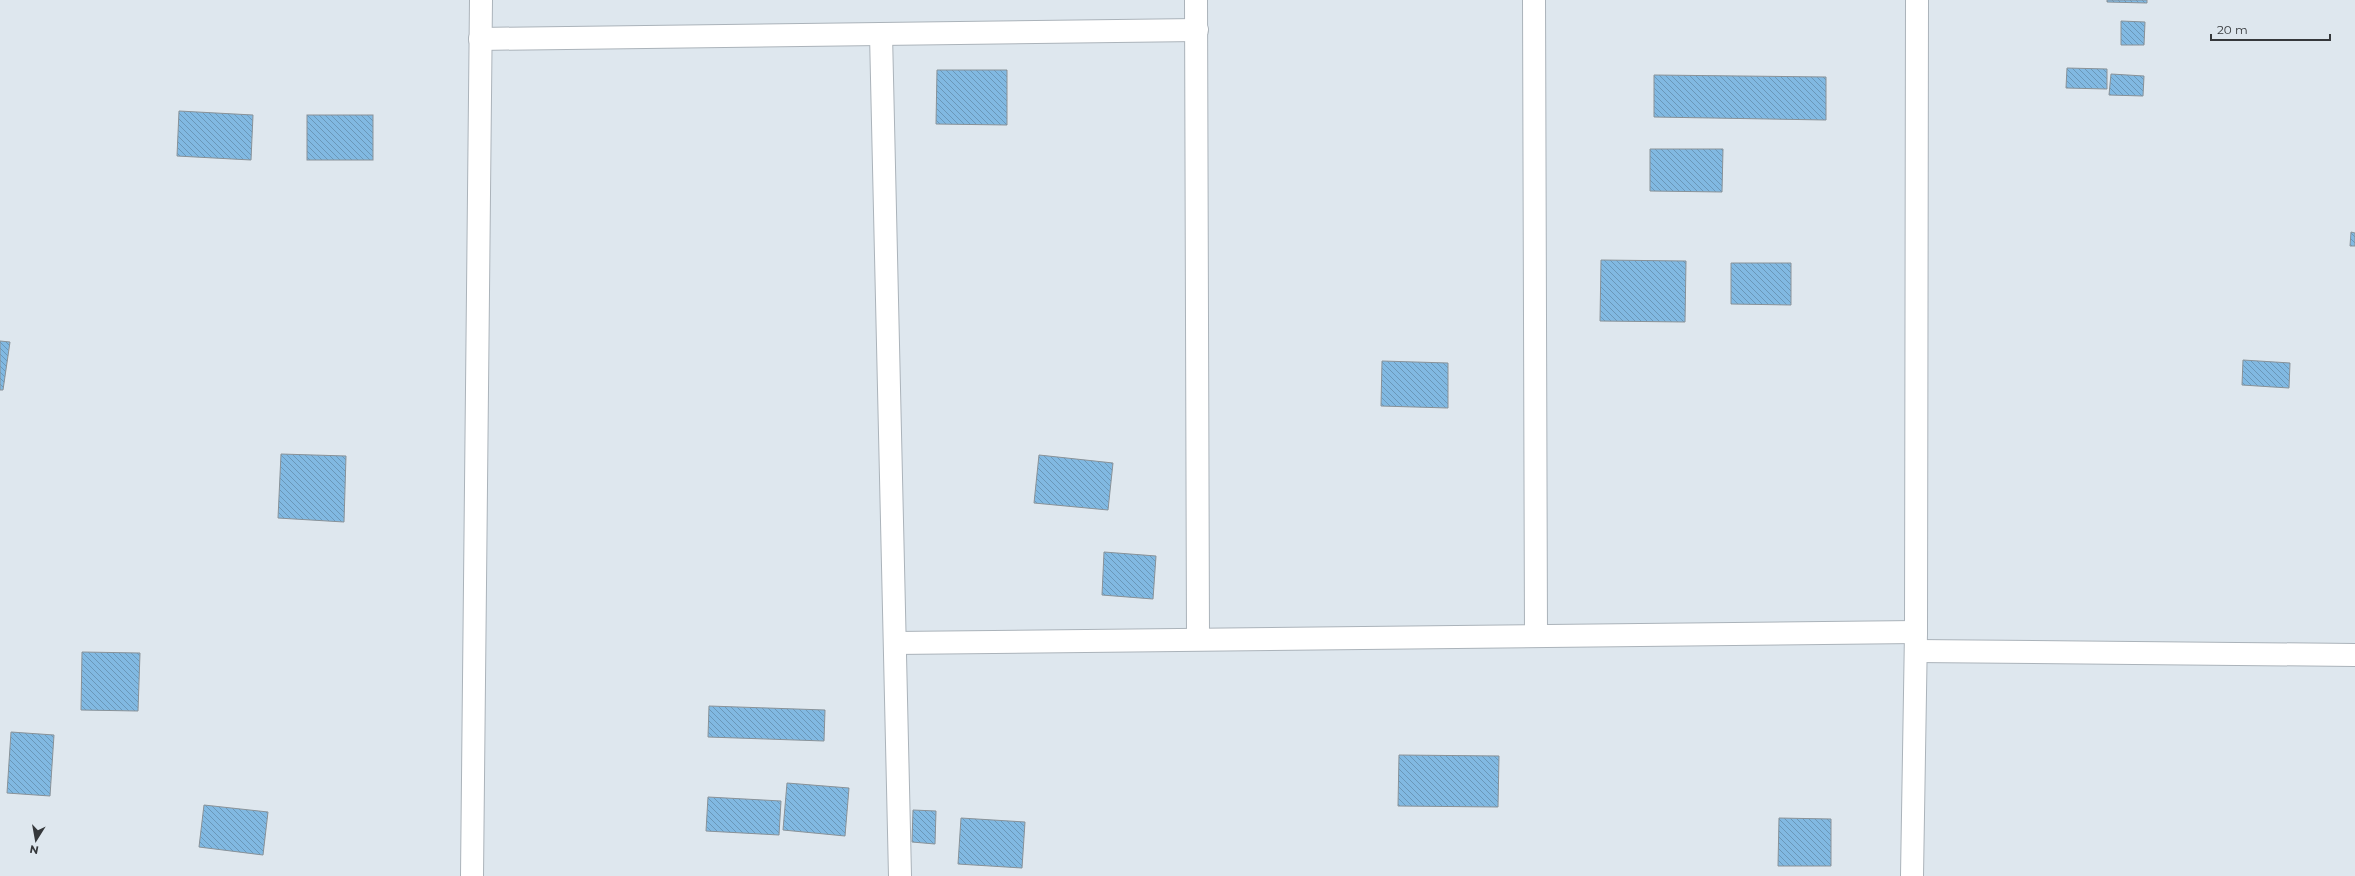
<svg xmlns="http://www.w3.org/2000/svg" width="2355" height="876" viewBox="0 0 2355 876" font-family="Montserrat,sans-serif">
	<defs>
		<pattern id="building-back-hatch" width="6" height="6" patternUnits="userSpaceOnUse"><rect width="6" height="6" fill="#81b9e2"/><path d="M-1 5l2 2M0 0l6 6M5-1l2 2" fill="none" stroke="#6a97b8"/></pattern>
	</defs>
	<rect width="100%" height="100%" fill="#dee7ee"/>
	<g fill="url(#building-back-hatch)" stroke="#899298">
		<path d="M2107 0H2147V3L2107 2Z"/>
		<path d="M2121 21 2145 22 2144 45H2121Z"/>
		<path d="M2067 68 2107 69V89L2066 88Z"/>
		<path d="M937 70H1007V125L936 124Z"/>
		<path d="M2111 74 2144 76 2143 96 2109 95Z"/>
		<path d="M1654 75 1826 77V120L1654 117Z"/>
		<path d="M179 111 253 115 251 160 177 156Z"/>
		<rect x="307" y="115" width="66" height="45"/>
		<path d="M1650 149H1723L1722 192 1650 191Z"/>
		<path d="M2351 232 2355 233V246H2350Z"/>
		<path d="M1601 260 1686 261 1685 322 1600 321Z"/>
		<path d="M1731 263H1791V305L1731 304Z"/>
		<path d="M0 341 10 342 3 390H0Z"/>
		<path d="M2243 360 2290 363 2289 388 2242 385Z"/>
		<path d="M1382 361 1448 363V408L1381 406Z"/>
		<path d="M281 454 346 456 344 522 278 518Z"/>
		<path d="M1039 455 1113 463 1108 510 1034 503Z"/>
		<path d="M1104 552 1156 556 1153 599 1102 595Z"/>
		<path d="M82 652 140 653 138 711 81 710Z"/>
		<path d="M709 706 825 710 824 741 708 737Z"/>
		<path d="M11 732 54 735 50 796 7 793Z"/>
		<path d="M1399 755 1499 756 1498 807 1398 806Z"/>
		<path d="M787 783 849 788 845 836 783 830Z"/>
		<path d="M708 797 781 801 779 835 706 831Z"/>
		<path d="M204 805 268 812 263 855 199 847Z"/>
		<path d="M913 810 936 811 935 844 912 842Z"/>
		<path d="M961 818 1025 822 1022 868 958 864Z"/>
		<path d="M1779 818 1831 819V866H1778Z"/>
	</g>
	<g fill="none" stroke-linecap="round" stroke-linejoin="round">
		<g stroke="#abb3ba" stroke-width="24">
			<g id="minor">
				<path d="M1196 0 1198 639"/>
				<path d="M1534 0 1536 636"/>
				<path d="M881 34 900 876"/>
				<path d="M480 39 1197 30"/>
				<path d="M895 643 1916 632"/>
				<path d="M1916 651 2355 655"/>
				<path d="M472 876 481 0"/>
				<path d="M1912 876 1916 632 1917 0"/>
			</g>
		</g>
		<use href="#minor" stroke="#fff" stroke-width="22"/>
	</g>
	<g transform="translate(36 840) rotate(191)" stroke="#dee7ee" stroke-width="3" paint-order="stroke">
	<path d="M0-3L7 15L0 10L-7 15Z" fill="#35383b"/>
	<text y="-6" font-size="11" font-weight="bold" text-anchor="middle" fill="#35383b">N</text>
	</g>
	<path d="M2211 34v6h119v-6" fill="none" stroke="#35383b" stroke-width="2"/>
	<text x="2217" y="34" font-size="12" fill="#35383b" stroke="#dee7ee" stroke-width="3" paint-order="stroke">20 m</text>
</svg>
